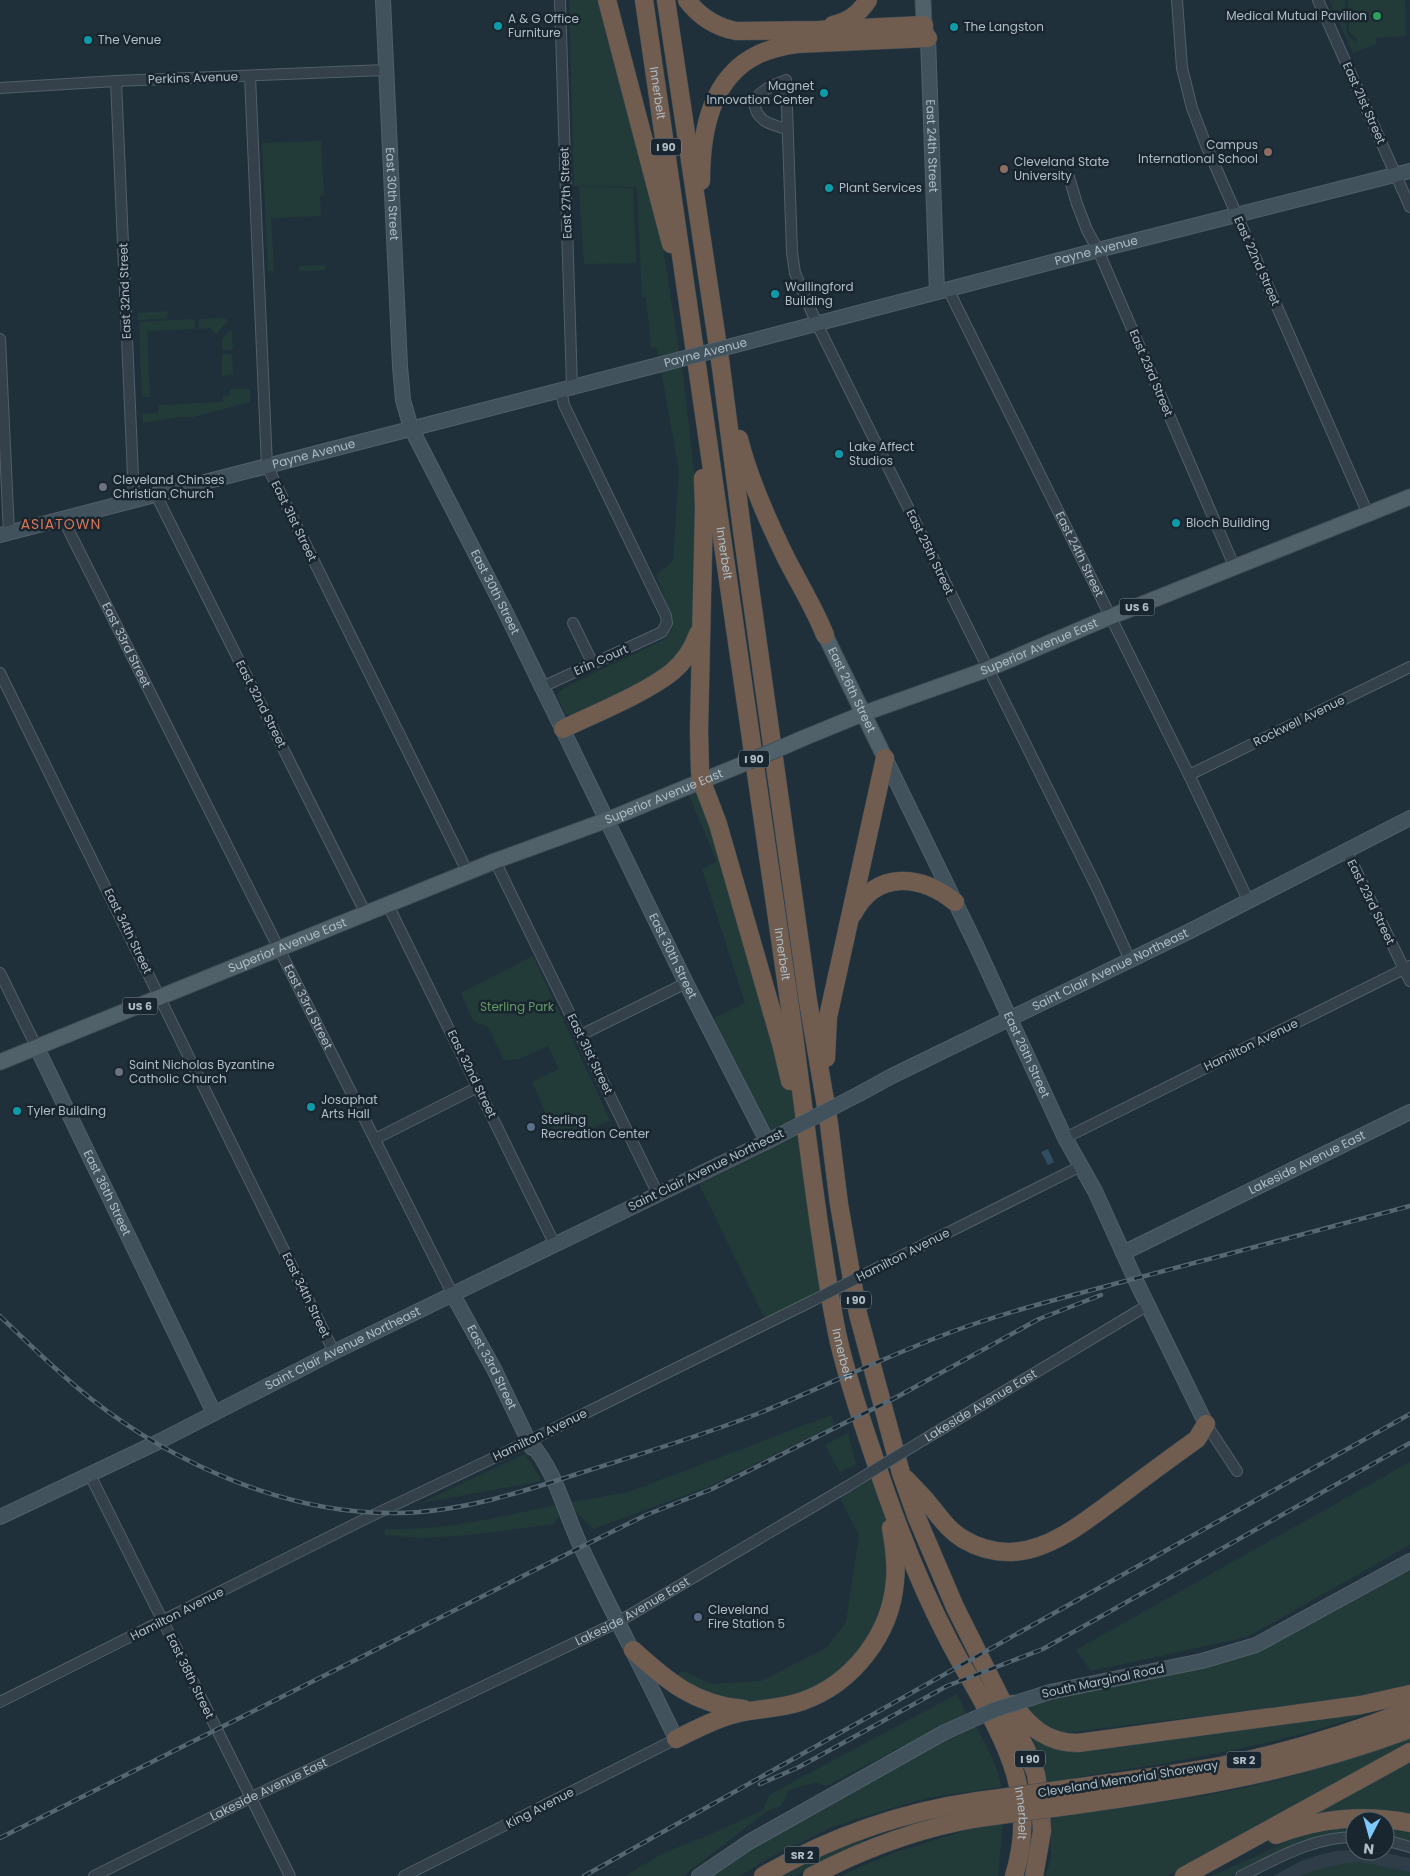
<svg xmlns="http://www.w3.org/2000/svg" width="1410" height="1876" viewBox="0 0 1410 1876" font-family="Poppins,sans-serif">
	<rect width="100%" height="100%" fill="#20303a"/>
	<path fill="#2e3d47" d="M1355 1850 1376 1851 1410 1858V1876H1273L1301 1861 1316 1856 1335 1851Z"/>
	<g fill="#223b39">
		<path d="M569 0H601L663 248 683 375 696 488 694 621 689 638 678 655 659 673 597 704 576 717 565 714 557 695 564 688 667 638 673 627 672 618 656 575 673 561 679 471 657 348 651 347 646 297H642L637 187 574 186Z"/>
		<path d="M1329 0H1345L1347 35 1356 43 1357 38 1349 32 1348 0H1405L1406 36 1376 38V44L1353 53Z"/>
		<path d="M321 141 324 195 320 196 321 216 271 218 274 271H268L262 143Z"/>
		<path d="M579 187 633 188 636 263 584 264Z"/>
		<path d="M325 265V270L299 271 300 266Z"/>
		<path d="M167 311 168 313 166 316 169 318 138 320V313Z"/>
		<path d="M224 318 228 321 216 334 210 328 199 329V321L201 319Z"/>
		<path d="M193 319 195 321V329L147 331 150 397H142L139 322Z"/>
		<path d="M231 329 233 348 230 350H222V339Z"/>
		<path d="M222 354H230L232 356 233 374 222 376Z"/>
		<path d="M230 389H250V402L193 417H179L143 423 142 414 158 413 159 405 223 402V396L230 395Z"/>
		<path d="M702 782 782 1047 808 1150 830 1292 767 1323 695 1176 767 1141 706 1022 745 1003 702 869 717 862 686 788Z"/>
		<path d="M533 956 610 1120 559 1143 532 1082 559 1069 548 1046 519 1059 504 1060 488 1027 473 1021 461 993Z"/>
		<path d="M831 1415 834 1426 710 1486 593 1529 567 1503 629 1492Z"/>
		<path d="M848 1433 856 1464 840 1472 825 1445Z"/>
		<path d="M525 1454 542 1481 421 1503Z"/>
		<path d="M1410 1462V1545L1247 1637 1091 1671 1076 1650Z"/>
		<path d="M875 1469 887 1495 893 1599 850 1672 763 1710 666 1680 683 1671 712 1684 761 1681 826 1648 846 1622 859 1535 837 1492Z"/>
		<path d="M556 1505 559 1517 553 1524 470 1535 421 1538 384 1535 386 1529C446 1531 498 1517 556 1505Z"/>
		<path d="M1410 1567V1684L1367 1696 1064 1733C1044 1728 1035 1726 1025 1706L1040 1700 1225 1661Z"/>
		<path d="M957 1694 966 1713 826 1786 816 1782 789 1790 781 1806 766 1812 683 1876H625L662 1854 725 1828 763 1810 769 1795Z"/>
		<path d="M1362 1711 1364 1715C1261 1750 1154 1765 1047 1782L1032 1737 1041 1743Z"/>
		<path d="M975 1725C986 1745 998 1765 1001 1787L927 1798 902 1805 832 1827 769 1858 740 1876H707L743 1851 951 1736Z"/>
		<path d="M1410 1737V1746L1167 1876H1045L1051 1859V1816C1110 1808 1170 1803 1228 1791 1290 1779 1351 1760 1410 1737Z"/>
		<path d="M1410 1762V1817L1316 1818 1315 1814Z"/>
		<path d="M1003 1821 998 1876H840L891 1854 982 1825Z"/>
		<path d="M1338 1828H1355V1835L1336 1834 1303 1840 1231 1876H1212L1298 1837Z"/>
		<path d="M1385 1829 1410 1833V1843L1385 1836Z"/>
		<path d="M863 1840 865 1844 813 1866 795 1876H783L821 1856Z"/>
		<path d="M1361 1862 1410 1872V1876H1300C1321 1867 1339 1864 1361 1862Z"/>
	</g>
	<path fill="#314e60" d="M1048 1149 1054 1162 1048 1165 1041 1152Z"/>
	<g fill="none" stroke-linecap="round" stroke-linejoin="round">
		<g stroke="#515f68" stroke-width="12">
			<g id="street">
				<path d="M560 0 572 387"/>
				<path d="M1177 0 1182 68 1192 108 1206 145 1368 514"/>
				<path d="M1318 0 1410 207"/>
				<path d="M250 76 267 466 468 873"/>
				<path d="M116 81 134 500"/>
				<path d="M0 88 116 81 385 70"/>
				<path d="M787 129C769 124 755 121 754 100 763 89 773 85 786 80L792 252 795 273 817 324 1097 888 1130 960"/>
				<path d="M1069 177 1077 204 1087 230 1098 250 1235 568"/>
				<path id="s1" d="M948 289 1189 775 1248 900"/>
				<path d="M0 339 9 533"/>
				<path d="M156 495 366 914"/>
				<path id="s2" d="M63 519 453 1295"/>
				<path d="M573 623 593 664"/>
				<path d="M0 673 334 1352"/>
				<path d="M540 688 662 632 667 623 666 616 564 405 561 390"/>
				<path d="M1189 775 1410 667"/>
				<path d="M1346 850 1410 981"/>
				<path d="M495 861 658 1194"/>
				<path d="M388 905 555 1245"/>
				<path d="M0 973 37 1048"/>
				<path d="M581 1035 686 983"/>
				<path d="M1065 1138 1410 966"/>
				<path d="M375 1139 478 1087"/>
				<path d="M869 1272 1079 1167"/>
				<path d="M1206 1424 1237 1471"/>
				<path id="s3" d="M925 1439 1148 1305"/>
				<path d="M90 1475 290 1876"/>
				<path d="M0 1702 363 1520 529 1441 812 1301"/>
				<path d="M1385 1840 1410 1847"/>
				<path id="s4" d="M94 1876 250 1798 618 1622 848 1486"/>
				<path d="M404 1876 676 1739"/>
				<path d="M1241 1876C1278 1858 1313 1837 1355 1837"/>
			</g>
		</g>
		<g stroke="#515f68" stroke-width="16">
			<g id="secondary">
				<path id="s5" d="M383 0 400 366 403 400 411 428 504 609 686 983 767 1141"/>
				<path id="s6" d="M928 38 937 292"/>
				<path id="s7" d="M747 342 1098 250 1410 171"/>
				<path id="s8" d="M0 535 658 365"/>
				<path id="s9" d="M885 758 976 945 1065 1138 1095 1191 1135 1279 1206 1424"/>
				<path id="s10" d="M37 1048 214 1413"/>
				<path id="s11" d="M861 1093 892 1076 1192 930 1410 818"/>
				<path id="s12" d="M1123 1253 1410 1112"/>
				<path id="s13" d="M453 1295 494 1369 532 1448"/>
				<path d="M529 1441C557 1472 564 1512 582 1549 612 1613 646 1675 676 1739"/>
				<path id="s14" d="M0 1517 158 1442 334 1352 772 1139"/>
				<path d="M1050 1692 1202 1661 1256 1645 1410 1561"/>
				<path d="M699 1876 749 1842 945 1732"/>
			</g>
		</g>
		<g stroke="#404d57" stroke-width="17">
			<g id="primary">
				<path d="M923 0 924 25 927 36"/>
				<path id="s15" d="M825 635 885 758"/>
				<path id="s16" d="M806 737 862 714 988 669 1100 621 1410 497"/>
				<path id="s17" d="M0 1062 495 861 607 820 748 762"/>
			</g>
		</g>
		<g stroke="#3e4c55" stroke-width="19">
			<g id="highway">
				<path d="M607 0 671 244"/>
				<path id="s18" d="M644 0 794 1035C802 1098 810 1161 819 1224 825 1263 830 1303 839 1342 848 1381 861 1419 874 1457 894 1518 917 1579 947 1637 988 1717 1044 1781 1014 1876"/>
				<path d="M666 0 721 367 742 530 808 1001 829 1124 839 1204 858 1314 901 1473 917 1518 955 1607 1026 1749 1036 1774 1040 1800 1042 1831 1034 1876"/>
				<path d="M687 0C699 16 716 27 736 31L818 30 924 25"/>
				<path d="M833 25C849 21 859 14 868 0"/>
				<path d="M701 181C701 133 710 77 759 54 770 49 783 46 796 44L928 38"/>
				<path d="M739 439C749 479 767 519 785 556 798 582 814 607 825 635"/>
				<path d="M703 478 704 508 699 730 700 772 702 782 718 824 782 1047 790 1081"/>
				<path d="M563 729C596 713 644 694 672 672 684 662 693 648 698 634"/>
				<path d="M853 914C876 869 922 875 955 902"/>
				<path d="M826 1058 828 1017 885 758"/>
				<path d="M906 1479C913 1487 922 1495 929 1504 940 1517 948 1530 963 1539 1024 1575 1074 1529 1121 1495 1146 1476 1172 1457 1197 1439L1206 1424"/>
				<path d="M633 1650C667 1681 695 1705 744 1709"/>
				<path d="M1013 1704C1030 1728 1048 1743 1078 1743L1361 1705 1410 1694"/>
				<path d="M676 1739C695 1730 714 1719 735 1714 758 1708 781 1709 803 1701 853 1683 891 1634 895 1581 897 1563 894 1545 891 1528"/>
				<path d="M1073 1788C1122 1781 1171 1775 1220 1766 1285 1753 1348 1734 1410 1710"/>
				<path d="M1075 1805C1193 1789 1298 1771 1410 1729"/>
				<path d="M1276 1835C1318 1818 1365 1814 1410 1823"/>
				<path d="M763 1876C830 1837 901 1812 978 1801"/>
				<path d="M812 1876C865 1848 920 1828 979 1818"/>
				<path d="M1184 1876 1410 1752"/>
			</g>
		</g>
		<use href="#street" stroke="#34414a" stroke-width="10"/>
		<use href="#secondary" stroke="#41525d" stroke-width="14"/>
		<use href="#primary" stroke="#51616a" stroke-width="15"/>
		<use href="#highway" stroke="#715d50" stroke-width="18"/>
		<g stroke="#556772" stroke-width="4.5">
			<g id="rail">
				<path d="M0 1316C29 1344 58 1373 90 1398 175 1465 289 1515 399 1513 460 1512 519 1493 577 1474 637 1455 698 1437 757 1414 823 1387 887 1356 954 1331 1009 1311 1066 1297 1122 1282 1218 1257 1314 1232 1410 1206"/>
				<path d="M760 1784 799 1767 947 1686 1043 1649 1410 1443"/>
				<path d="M0 1838 581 1547 646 1515 712 1489 895 1398 1039 1319 1101 1295"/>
				<path d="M584 1876 1410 1414"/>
			</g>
		</g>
		<use href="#rail" stroke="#19262f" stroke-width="2.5" stroke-dasharray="8" stroke-linecap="butt"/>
		<g stroke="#515f68" stroke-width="12" stroke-linecap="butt">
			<g id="street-bridge">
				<path d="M812 1301 869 1272"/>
				<path d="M848 1486 925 1439"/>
			</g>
		</g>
		<g stroke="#515f68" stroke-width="16" stroke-linecap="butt">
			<g id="secondary-bridge">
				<path id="s19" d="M658 365 747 342"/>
				<path d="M772 1139 861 1093"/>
				<path d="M945 1732 994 1710 1050 1692"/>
			</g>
		</g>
		<g stroke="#404d57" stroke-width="17" stroke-linecap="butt">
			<path id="primary-bridge" d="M748 762 806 737"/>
		</g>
		<g stroke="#3e4c55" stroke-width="19" stroke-linecap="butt">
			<g id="highway-bridge">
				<path d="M978 1801 1073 1788"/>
				<path d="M979 1818 1075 1805"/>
			</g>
		</g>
		<use href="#street-bridge" stroke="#34414a" stroke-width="10"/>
		<use href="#secondary-bridge" stroke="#41525d" stroke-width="14"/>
		<use href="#primary-bridge" stroke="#51616a" stroke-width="15"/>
		<use href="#highway-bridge" stroke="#715d50" stroke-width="18"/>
	</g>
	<circle fill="#2e9e5b" stroke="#19262f" stroke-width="2" cx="1377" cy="16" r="5"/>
	<g fill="#0f9aa8" stroke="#19262f" stroke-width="2">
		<circle cx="498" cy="26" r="5"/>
		<circle cx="954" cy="27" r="5"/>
		<circle cx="88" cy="40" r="5"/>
		<circle cx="824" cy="93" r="5"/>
		<circle cx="829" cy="188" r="5"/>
		<circle cx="775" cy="294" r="5"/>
		<circle cx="839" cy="454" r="5"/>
		<circle cx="1176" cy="523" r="5"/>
		<circle cx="311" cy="1107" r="5"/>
		<circle cx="17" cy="1111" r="5"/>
	</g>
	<g fill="#8d6e63" stroke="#19262f" stroke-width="2">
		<circle cx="1268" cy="152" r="5"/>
		<circle cx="1004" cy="169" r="5"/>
	</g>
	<g fill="#6b7280" stroke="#19262f" stroke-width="2">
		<circle cx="103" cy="487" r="5"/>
		<circle cx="119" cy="1072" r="5"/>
	</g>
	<g fill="#5c6f8a" stroke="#19262f" stroke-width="2">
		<circle cx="531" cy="1127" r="5"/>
		<circle cx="698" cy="1617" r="5"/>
	</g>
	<g text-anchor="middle" stroke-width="5" stroke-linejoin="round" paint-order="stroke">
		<g fill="#19262f" stroke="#819099" stroke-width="1">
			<rect x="651" y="138.5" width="30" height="17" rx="4"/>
			<rect x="1119.5" y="598.5" width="35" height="17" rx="4"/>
			<rect x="739" y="750.5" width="30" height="17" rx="4"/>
			<rect x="122.5" y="997.5" width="35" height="17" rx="4"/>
			<rect x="841" y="1291.5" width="30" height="17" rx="4"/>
			<rect x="1015" y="1750.5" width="30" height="17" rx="4"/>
			<rect x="1226.5" y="1751.5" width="35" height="17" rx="4"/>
			<rect x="784.5" y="1846.5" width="35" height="17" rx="4"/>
		</g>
		<g font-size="11" font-weight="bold" fill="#aebdc7">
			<text x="666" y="151">I 90</text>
			<text x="1137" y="611">US 6</text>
			<text x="754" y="763">I 90</text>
			<text x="140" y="1010">US 6</text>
			<text x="856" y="1304">I 90</text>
			<text x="1030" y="1763">I 90</text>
			<text x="1244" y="1764">SR 2</text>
			<text x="802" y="1859">SR 2</text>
		</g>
		<g font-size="12" fill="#aebdc7" stroke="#19262f" text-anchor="start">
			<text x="1367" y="20" text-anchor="end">Medical Mutual Pavilion</text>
			<text x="508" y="23">A &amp; G Office<tspan x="508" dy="14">Furniture</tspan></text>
			<text x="964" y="31">The Langston</text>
			<text x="98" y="44">The Venue</text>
			<text x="814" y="90" text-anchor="end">Magnet<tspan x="814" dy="14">Innovation Center</tspan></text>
			<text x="1258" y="149" text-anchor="end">Campus<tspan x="1258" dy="14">International School</tspan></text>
			<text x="1014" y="166">Cleveland State<tspan x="1014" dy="14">University</tspan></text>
			<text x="839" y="192">Plant Services</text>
			<text x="785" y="291">Wallingford<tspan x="785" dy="14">Building</tspan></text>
			<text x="849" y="451">Lake Affect<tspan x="849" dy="14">Studios</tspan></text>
			<text x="113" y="484">Cleveland Chinses<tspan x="113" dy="14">Christian Church</tspan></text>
			<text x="1186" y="527">Bloch Building</text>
			<text x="129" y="1069">Saint Nicholas Byzantine<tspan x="129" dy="14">Catholic Church</tspan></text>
			<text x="321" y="1104">Josaphat<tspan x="321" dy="14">Arts Hall</tspan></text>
			<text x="27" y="1115">Tyler Building</text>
			<text x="541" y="1124">Sterling<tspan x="541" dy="14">Recreation Center</tspan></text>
			<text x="708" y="1614">Cleveland<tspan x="708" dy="14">Fire Station 5</tspan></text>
		</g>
		<g font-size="12" fill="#aebdc7" stroke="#19262f">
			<text transform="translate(193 78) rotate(-2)" y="4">Perkins Avenue</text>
			<text dy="4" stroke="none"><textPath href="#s18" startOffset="94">Innerbelt</textPath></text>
			<text transform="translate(1364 103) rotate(66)" y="4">East 21st Street</text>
			<text dy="4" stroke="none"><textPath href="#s6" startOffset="108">East 24th Street</textPath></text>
			<text dy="4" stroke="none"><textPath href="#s5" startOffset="194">East 30th Street</textPath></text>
			<text transform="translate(566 193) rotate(-92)" y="4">East 27th Street</text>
			<text dy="4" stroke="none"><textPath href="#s7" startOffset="361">Payne Avenue</textPath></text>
			<text transform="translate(1257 261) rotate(66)" y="4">East 22nd Street</text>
			<text transform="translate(125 291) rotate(-92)" y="4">East 32nd Street</text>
			<text dy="4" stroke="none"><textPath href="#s19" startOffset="49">Payne Avenue</textPath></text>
			<text transform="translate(1151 373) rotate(67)" y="4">East 23rd Street</text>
			<text dy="4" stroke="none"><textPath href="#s8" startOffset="324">Payne Avenue</textPath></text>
			<text transform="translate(294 521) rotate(64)" y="4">East 31st Street</text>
			<text transform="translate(930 552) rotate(64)" y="4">East 25th Street</text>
			<text dy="4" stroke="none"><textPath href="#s18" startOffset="559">Innerbelt</textPath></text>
			<text dy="4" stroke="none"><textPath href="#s1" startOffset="296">East 24th Street</textPath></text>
			<text dy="4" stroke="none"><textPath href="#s5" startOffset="614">East 30th Street</textPath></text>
			<text dy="4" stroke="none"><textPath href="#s2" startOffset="141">East 33rd Street</textPath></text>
			<text dy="4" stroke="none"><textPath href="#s16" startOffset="250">Superior Avenue East</textPath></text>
			<text transform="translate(601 660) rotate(-24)" y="4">Erin Court</text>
			<text dy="4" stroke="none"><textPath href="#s15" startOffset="61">East 26th Street</textPath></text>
			<text transform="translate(261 704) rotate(63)" y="4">East 32nd Street</text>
			<text transform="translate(1299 721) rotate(-26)" y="4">Rockwell Avenue</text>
			<text dy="4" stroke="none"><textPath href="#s17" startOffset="715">Superior Avenue East</textPath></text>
			<text transform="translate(1371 902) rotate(64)" y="4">East 23rd Street</text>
			<text transform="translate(128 931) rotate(64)" y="4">East 34th Street</text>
			<text dy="4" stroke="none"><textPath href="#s17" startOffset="310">Superior Avenue East</textPath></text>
			<text dy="4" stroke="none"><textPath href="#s18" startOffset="964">Innerbelt</textPath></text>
			<text dy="4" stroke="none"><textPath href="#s5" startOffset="1019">East 30th Street</textPath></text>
			<text dy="4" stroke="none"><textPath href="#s11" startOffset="278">Saint Clair Avenue Northeast</textPath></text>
			<text dy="4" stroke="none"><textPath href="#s2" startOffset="546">East 33rd Street</textPath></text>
			<text transform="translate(1251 1045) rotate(-26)" y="4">Hamilton Avenue</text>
			<text transform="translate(590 1054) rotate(64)" y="4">East 31st Street</text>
			<text dy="4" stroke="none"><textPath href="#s9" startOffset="329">East 26th Street</textPath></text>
			<text transform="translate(472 1074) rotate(64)" y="4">East 32nd Street</text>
			<text dy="4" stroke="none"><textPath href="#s12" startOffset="205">Lakeside Avenue East</textPath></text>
			<text transform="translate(706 1170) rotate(-26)" y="4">Saint Clair Avenue Northeast</text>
			<text dy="4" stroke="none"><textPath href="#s10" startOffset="161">East 36th Street</textPath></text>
			<text transform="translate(903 1255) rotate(-27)" y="4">Hamilton Avenue</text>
			<text transform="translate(306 1295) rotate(64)" y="4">East 34th Street</text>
			<text dy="4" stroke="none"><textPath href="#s14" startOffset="382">Saint Clair Avenue Northeast</textPath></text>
			<text dy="4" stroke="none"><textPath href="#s18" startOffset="1369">Innerbelt</textPath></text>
			<text dy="4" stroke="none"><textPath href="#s13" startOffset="82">East 33rd Street</textPath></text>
			<text dy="4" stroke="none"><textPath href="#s3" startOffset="65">Lakeside Avenue East</textPath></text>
			<text transform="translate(540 1435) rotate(-26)" y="4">Hamilton Avenue</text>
			<text dy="4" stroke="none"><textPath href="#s4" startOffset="600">Lakeside Avenue East</textPath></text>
			<text transform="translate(177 1614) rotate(-27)" y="4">Hamilton Avenue</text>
			<text transform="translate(190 1676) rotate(64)" y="4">East 38th Street</text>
			<text transform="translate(1103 1681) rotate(-12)" y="4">South Marginal Road</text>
			<text transform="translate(1128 1779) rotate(-9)" y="4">Cleveland Memorial Shoreway</text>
			<text dy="4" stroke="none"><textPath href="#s4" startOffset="195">Lakeside Avenue East</textPath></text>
			<text transform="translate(540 1808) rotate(-27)" y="4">King Avenue</text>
			<text dy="4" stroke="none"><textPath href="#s18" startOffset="1864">Innerbelt</textPath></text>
		</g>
		<g font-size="12" fill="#649866" stroke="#19262f">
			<text x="517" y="1011">Sterling Park</text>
		</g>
		<g font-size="14" letter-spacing="1" fill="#d97657" stroke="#19262f">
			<text x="61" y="529">ASIATOWN</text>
		</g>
	</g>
	<g transform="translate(1370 1836) rotate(186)"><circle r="24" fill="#19262f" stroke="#55626c"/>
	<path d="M0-4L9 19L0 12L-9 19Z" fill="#7dc8fd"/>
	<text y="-8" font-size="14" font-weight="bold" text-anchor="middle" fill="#aebdc7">N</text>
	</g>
</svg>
